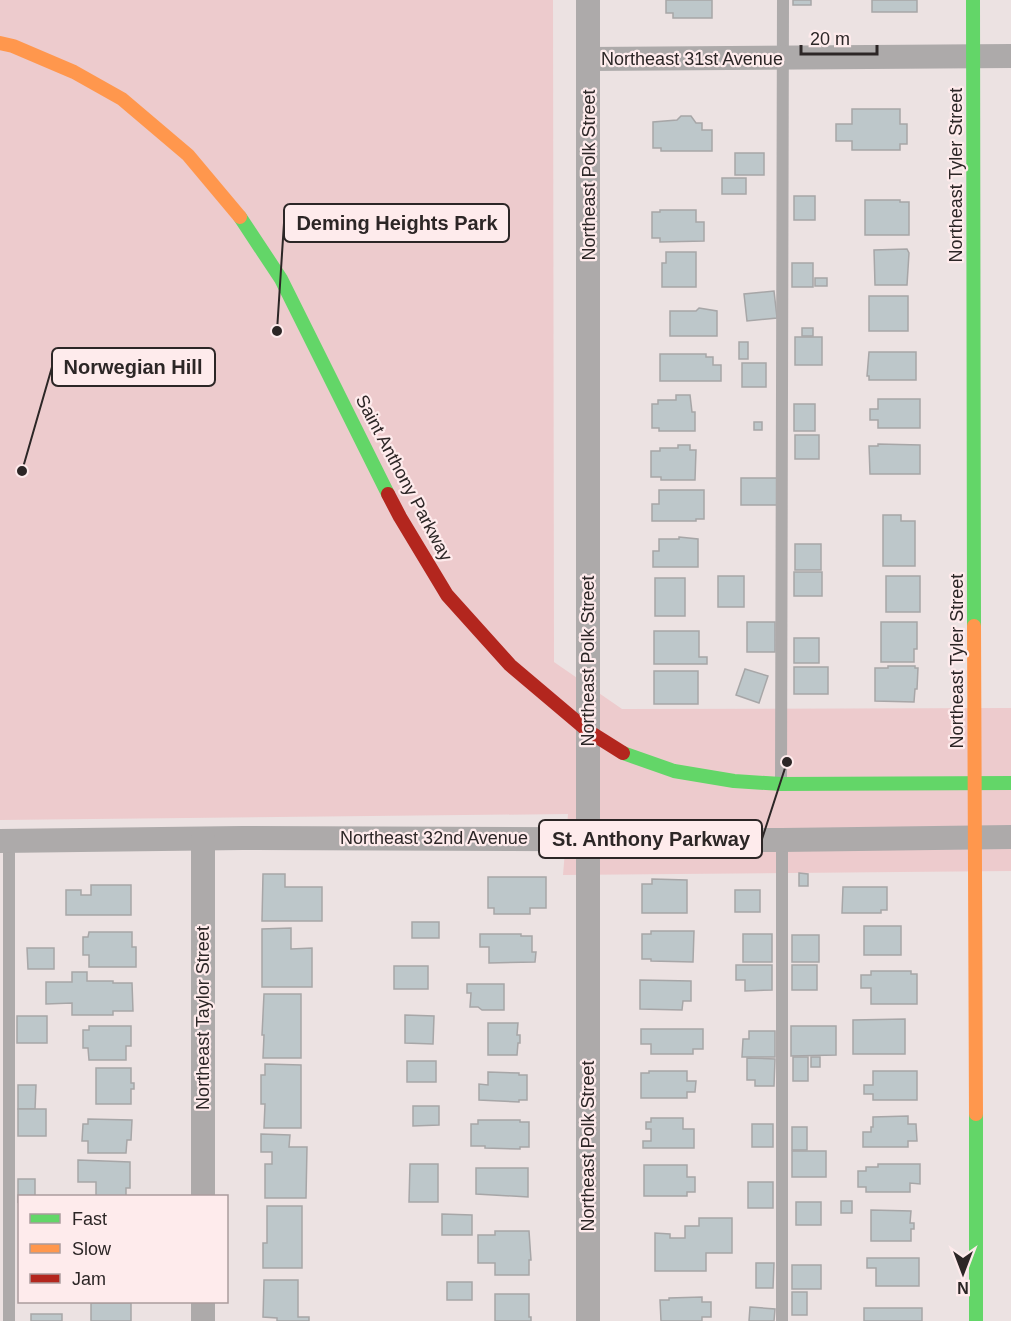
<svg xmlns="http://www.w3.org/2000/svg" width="1011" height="1321" viewBox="0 0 1011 1321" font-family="Arial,sans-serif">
	<rect width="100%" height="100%" fill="#ece2e2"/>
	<path fill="#edcbcd" d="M0 0H553L554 662 622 709 1011 708V871L563 875 568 814 0 820Z"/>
	<g fill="#bdc7ca" stroke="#a7a6a7" stroke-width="1.5">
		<path d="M666 0H712V18H673V13H666Z"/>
		<rect x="793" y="0" width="18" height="5"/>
		<rect x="872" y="0" width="45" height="12"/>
		<path d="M852 109H900V124H907V144H900V150H852V141H836V124H852Z"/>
		<path d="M681 116H691L696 123H702V130H712V151H661V148H653V122L677 120Z"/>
		<rect x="735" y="153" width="29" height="22"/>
		<rect x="722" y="178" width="24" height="16"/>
		<rect x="794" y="196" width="21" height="24"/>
		<path d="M865 200H900V202H909V235H865Z"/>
		<path d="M660 210H696V222H704V241L660 242V238H652V212H660Z"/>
		<path d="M907 249 909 253 907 285H875L874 250Z"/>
		<path d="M666 252H696V287H662V263H666Z"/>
		<rect x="792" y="263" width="21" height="24"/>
		<rect x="815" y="278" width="12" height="8"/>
		<path d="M774 291 777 318 747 321 744 294Z"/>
		<rect x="869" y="296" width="39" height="35"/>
		<path d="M699 308 717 311V336H670V311H696Z"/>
		<rect x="802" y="328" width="11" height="8"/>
		<rect x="795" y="337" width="27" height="28"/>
		<rect x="739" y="342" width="9" height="17"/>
		<path d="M869 352H916V380H869V376H867Z"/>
		<path d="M660 354H706V357H713V365H721V381H660Z"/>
		<rect x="742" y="363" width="24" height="24"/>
		<path d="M676 395H690L692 412H695V431H659V428H652V404H658V400H676Z"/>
		<path d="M878 399H920V428H878V420H870V409H878Z"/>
		<rect x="794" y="404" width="21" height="27"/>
		<rect x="754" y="422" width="8" height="8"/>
		<rect x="795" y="435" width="24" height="24"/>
		<path d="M878 444 920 445V474H870L869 446H878Z"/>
		<path d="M678 445H690V450H696L695 480H661V477H651V451H660V448H678Z"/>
		<rect x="741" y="478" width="36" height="27"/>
		<path d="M659 490H704V519H696V521H652V504H659Z"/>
		<path d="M883 515H901V521H915V566H883Z"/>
		<path d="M679 537 698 539V567H653V551H659V539H679Z"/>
		<rect x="795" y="544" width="26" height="26"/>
		<rect x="794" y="572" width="28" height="24"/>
		<rect x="718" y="576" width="26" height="31"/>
		<rect x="886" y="576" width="34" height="36"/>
		<rect x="655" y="578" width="30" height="38"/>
		<rect x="747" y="622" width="28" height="30"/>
		<path d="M881 622H917V649H914V662H881Z"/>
		<path d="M654 631H699V657H707V664H654Z"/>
		<rect x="794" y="638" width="25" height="25"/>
		<path d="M888 666H915V668H918L917 689H915L914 702 875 701V668H888Z"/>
		<rect x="794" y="667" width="34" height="27"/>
		<path d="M745 669 768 676 759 703 736 695Z"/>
		<rect x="654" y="671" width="44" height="33"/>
		<path d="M799 873 808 874V886H799Z"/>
		<path d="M263 874H285V887H322V921H262Z"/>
		<path d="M488 877H546V908H530V914H494V908H488Z"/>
		<path d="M652 879 687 880V913H642V884H652Z"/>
		<path d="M91 885H131V915H66V890H81V895H91Z"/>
		<path d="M843 887H887V910H881V913H842Z"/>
		<rect x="735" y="890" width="25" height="22"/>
		<rect x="412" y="922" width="27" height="16"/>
		<rect x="864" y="926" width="37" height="29"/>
		<path d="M291 928V949L312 948V987H262V929Z"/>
		<path d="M651 931H694L693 962 651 961V959H642V934H651Z"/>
		<path d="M89 932H132V947H136V967H89V955H83V937H88Z"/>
		<path d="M480 934H521V936H532V952H536L535 962 489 963V947H480Z"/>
		<rect x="743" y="934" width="29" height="28"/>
		<rect x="792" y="935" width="27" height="27"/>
		<path d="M27 948H54V969H28Z"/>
		<path d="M736 965H772V990L745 991V980H736Z"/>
		<rect x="792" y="965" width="25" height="25"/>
		<rect x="394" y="966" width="34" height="23"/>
		<path d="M871 971H911V974H917V1004H871V988H861V975H871Z"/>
		<path d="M72 972H87V981H113V983H132L133 1011H113V1015H72V1003L46 1004V982H72Z"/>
		<path d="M640 980 691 981V1001H683L682 1010 640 1009Z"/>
		<path d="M467 984H504V1010H482L478 1007H470L471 993H467Z"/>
		<path d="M264 994H301V1058H263L264 1035H262Z"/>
		<path d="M405 1015 434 1016 433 1044 405 1043Z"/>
		<rect x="17" y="1016" width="30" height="27"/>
		<path d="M905 1019V1054H853V1020Z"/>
		<path d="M488 1023H518L517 1035H520V1043H518L517 1055H488Z"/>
		<path d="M89 1026H131V1046H126V1060H89L88 1048H83V1030H89Z"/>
		<path d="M791 1026H836V1055L791 1056Z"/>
		<path d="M641 1029H703V1049H693V1054H651V1044H641Z"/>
		<path d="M749 1031H775V1057H742L743 1039H749Z"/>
		<rect x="793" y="1057" width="15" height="24"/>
		<rect x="811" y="1057" width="9" height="10"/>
		<path d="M747 1058 775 1059 774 1086H755V1080H747Z"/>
		<rect x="407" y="1061" width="29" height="21"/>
		<path d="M265 1064 301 1065V1128H264L265 1104H261V1075H265Z"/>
		<path d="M96 1068H131V1083H134V1089H131V1104H96Z"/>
		<path d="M649 1071H687V1081H696L695 1092H687V1098H641V1073H649Z"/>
		<path d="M873 1071H917V1100H873V1094H864V1085H873Z"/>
		<path d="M488 1072 519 1073V1075H527V1100H519V1102L479 1100V1084L488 1085Z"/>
		<path d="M18 1085H36L35 1109H18Z"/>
		<path d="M413 1106H439V1125L413 1126Z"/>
		<rect x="18" y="1109" width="28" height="27"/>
		<path d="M908 1116V1124H916L917 1141H908V1147H863V1132H871V1127H873V1117Z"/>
		<path d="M651 1118H683V1129H694V1148H643V1141H651V1129H646V1122H651Z"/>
		<path d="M88 1119 132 1120 131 1140H127L126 1153H88V1141H82L83 1124H88Z"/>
		<path d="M478 1120H520V1122H529V1147H520V1149L485 1148V1146H471V1124H478Z"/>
		<rect x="752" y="1124" width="21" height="23"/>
		<rect x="792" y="1127" width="15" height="23"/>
		<path d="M261 1134 290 1135 289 1147H307L306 1198H265V1164H272V1152H261Z"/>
		<rect x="792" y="1151" width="34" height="26"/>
		<path d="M78 1160 130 1162V1188H126V1196H96V1182H78Z"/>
		<path d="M410 1164H438V1202H409Z"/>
		<path d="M878 1164H920V1184L910 1183V1192H866V1187H858V1171H866V1167H878Z"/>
		<path d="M644 1165H687V1177H695V1192H687V1196H644Z"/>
		<path d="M476 1168H528V1197L476 1194Z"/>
		<path d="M18 1179H35V1196H20L18 1203Z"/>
		<rect x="748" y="1182" width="25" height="26"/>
		<rect x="841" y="1201" width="11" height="12"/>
		<rect x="796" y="1202" width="25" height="23"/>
		<path d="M267 1206H302V1268H263V1243H267Z"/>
		<path d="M871 1210 911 1211 910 1223H914V1229H911V1241H871Z"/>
		<path d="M442 1214 472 1215V1235H442Z"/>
		<path d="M699 1218H732V1253H706V1271H655V1233L670 1234V1238H685V1226H699Z"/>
		<path d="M495 1231H529L531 1260H529V1275H495V1263H478V1235H495Z"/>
		<path d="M867 1258H919V1286H876V1268H867Z"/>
		<path d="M756 1263H774L773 1288H756Z"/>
		<rect x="792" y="1265" width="29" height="24"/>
		<path d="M264 1280H298V1317H309V1321H277V1318L263 1317Z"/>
		<rect x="447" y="1282" width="25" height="18"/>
		<rect x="792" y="1292" width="15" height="23"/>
		<path d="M495 1294H529V1317H531V1321H495Z"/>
		<path d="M702 1297V1302H711V1317H702V1321H661L660 1300H669V1298Z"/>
		<rect x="91" y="1303" width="40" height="18"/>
		<path d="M750 1307 775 1309 774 1321H749Z"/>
		<rect x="864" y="1308" width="58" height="13"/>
		<rect x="31" y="1314" width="31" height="7"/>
	</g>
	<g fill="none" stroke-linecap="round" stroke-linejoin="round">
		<g stroke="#adaaaa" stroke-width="12">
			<path d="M781 782 783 0"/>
			<path d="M782 840V1321"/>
			<path d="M9 841V1321"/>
		</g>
		<g stroke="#adaaaa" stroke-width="24">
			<path d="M589 59 1011 56"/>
			<path d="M0 841 242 838 782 840 1011 837"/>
			<path d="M203 1196V839"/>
			<path d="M203 1321V1302"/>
			<path d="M588 1321V0"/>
		</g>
		<g stroke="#63d668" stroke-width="14">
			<path d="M973 0 974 626"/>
			<path d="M240 217 281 279 388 494"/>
			<path d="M623 753 674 771 734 781 781 784 1011 783"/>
			<path d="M976 1114V1321"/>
		</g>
		<g stroke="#ff974d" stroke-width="14">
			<path d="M0 43 13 46 74 72 122 99 188 155 240 217"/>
			<path d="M974 626 976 1114"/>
		</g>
		<path stroke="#b3261e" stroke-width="14" d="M388 494 400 517 447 595 510 665 588 731 623 753"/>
	</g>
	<g text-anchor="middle" stroke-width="4.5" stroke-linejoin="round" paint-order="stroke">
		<g font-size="18" fill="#2c2626" stroke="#feebec">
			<text x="692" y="65">Northeast 31st Avenue</text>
			<text transform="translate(589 175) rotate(-90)" y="6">Northeast Polk Street</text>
			<text transform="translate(956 175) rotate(-90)" y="6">Northeast Tyler Street</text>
			<text transform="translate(404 478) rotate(62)" y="6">Saint Anthony Parkway</text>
			<text transform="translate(588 661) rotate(-90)" y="6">Northeast Polk Street</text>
			<text transform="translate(957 661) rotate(-90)" y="6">Northeast Tyler Street</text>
			<text x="434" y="844">Northeast 32nd Avenue</text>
			<text transform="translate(203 1018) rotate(-90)" y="6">Northeast Taylor Street</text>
			<text transform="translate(588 1146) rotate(-90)" y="6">Northeast Polk Street</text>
		</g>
	</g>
	<path fill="none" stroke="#2c2626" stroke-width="2" d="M277 331L284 223M22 471L52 367M787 762L762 839"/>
	<g fill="#2c2626" stroke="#feebec" stroke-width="2">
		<circle cx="277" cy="331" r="6"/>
		<circle cx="22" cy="471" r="6"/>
		<circle cx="787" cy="762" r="6"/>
	</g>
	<g fill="#feebec" stroke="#2c2626" stroke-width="2">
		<rect x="284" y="204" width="225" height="38" rx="6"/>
		<rect x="52" y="348" width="163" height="38" rx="6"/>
		<rect x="539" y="820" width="223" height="38" rx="6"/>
	</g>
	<g font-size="20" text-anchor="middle" font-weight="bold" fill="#2c2626">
		<text x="397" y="230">Deming Heights Park</text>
		<text x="133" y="374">Norwegian Hill</text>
		<text x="651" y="846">St. Anthony Parkway</text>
	</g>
	<rect x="18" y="1195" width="210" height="108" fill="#feebec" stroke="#aa9c9d" stroke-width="1.5"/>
	<rect x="30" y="1214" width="30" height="9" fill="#63d668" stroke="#aa9c9d" stroke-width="1.5"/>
	<text x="72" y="1225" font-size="18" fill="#2c2626">Fast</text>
	<rect x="30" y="1244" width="30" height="9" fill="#ff974d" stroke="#aa9c9d" stroke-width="1.5"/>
	<text x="72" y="1255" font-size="18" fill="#2c2626">Slow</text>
	<rect x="30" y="1274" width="30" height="9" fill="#b3261e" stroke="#aa9c9d" stroke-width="1.5"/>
	<text x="72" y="1285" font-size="18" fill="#2c2626">Jam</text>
	<g transform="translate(963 1273) rotate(180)" stroke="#feebec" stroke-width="4.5" paint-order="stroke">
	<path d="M0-4.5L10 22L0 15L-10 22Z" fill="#2c2626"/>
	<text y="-9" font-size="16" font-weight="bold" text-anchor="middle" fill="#2c2626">N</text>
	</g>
	<path d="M801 45v9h76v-9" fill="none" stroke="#2c2626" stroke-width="3"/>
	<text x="810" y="45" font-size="18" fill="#2c2626" stroke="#feebec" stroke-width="4.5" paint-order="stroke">20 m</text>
</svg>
